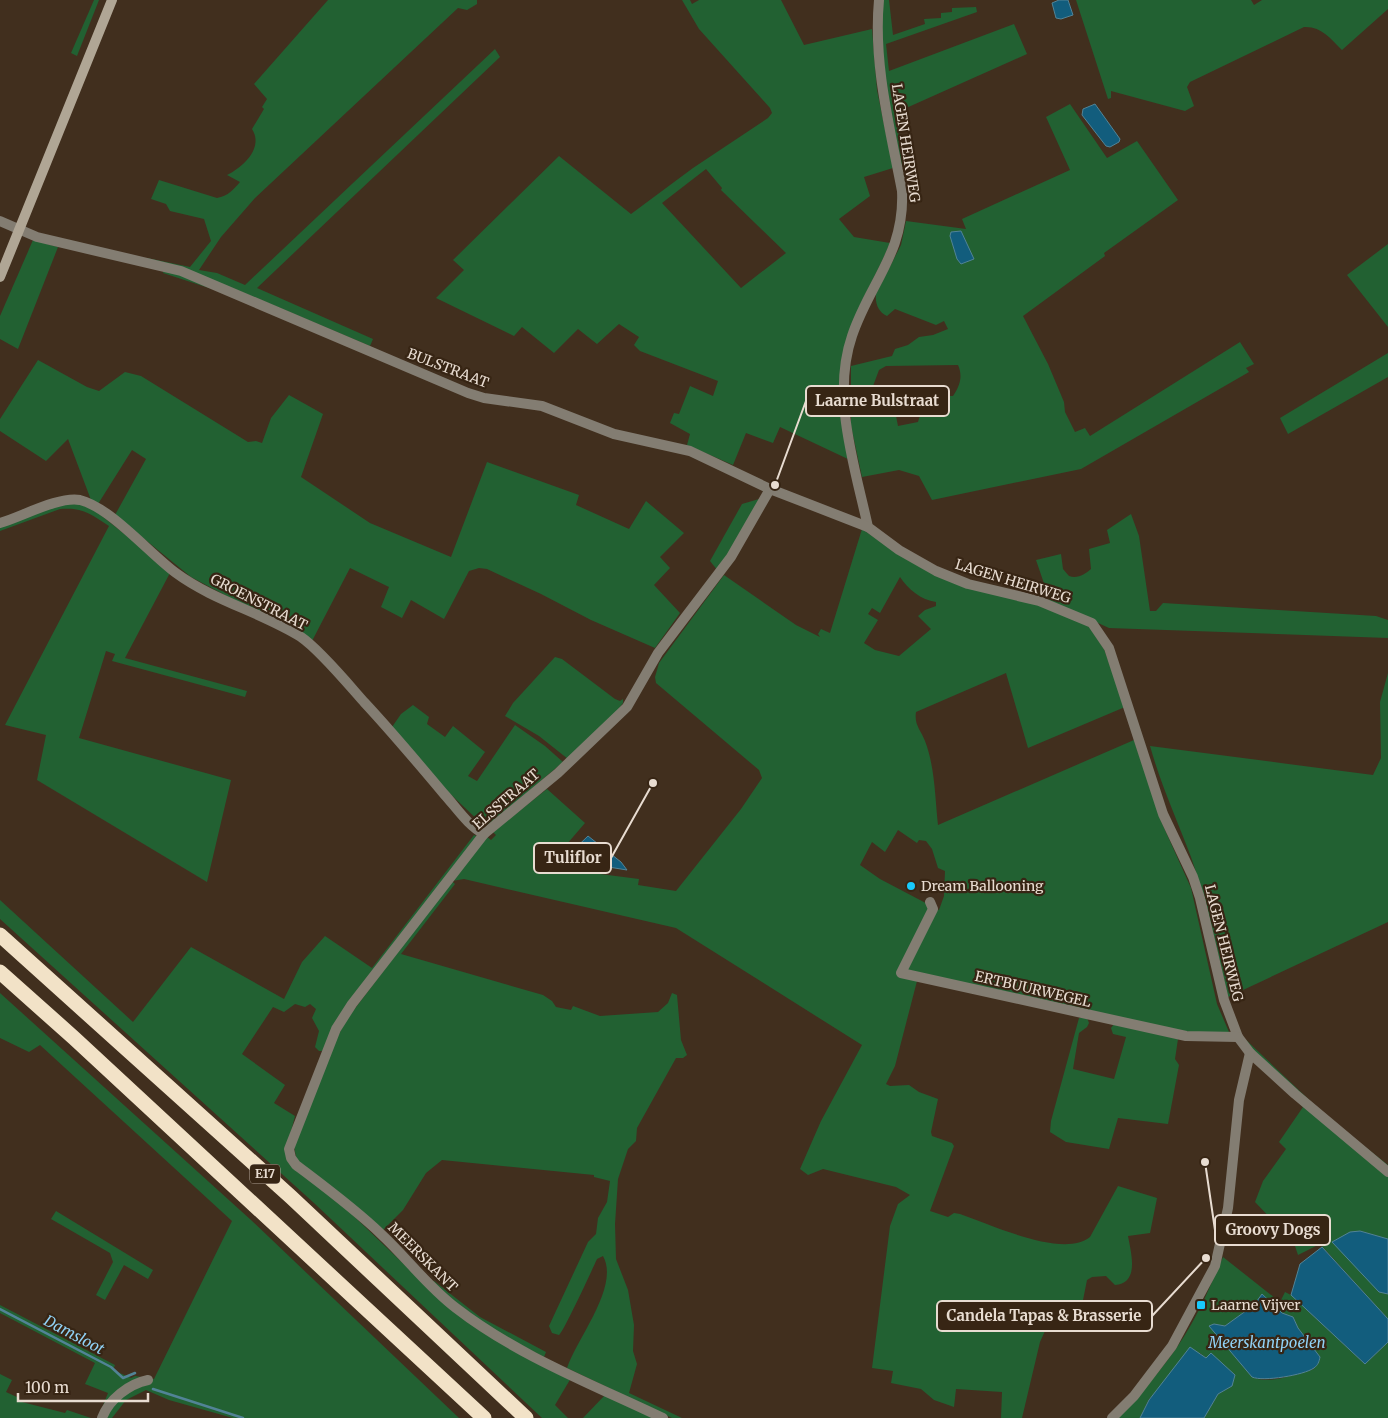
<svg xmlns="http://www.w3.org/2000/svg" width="1388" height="1418" viewBox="0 0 1388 1418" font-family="Merriweather,serif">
	<rect width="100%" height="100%" fill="#412f1e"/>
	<g fill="#226132" fill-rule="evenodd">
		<path d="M94 0H99L77 56 71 53Z"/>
		<path d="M328 0H477V4L467 10 458 8 255 198 221 237 199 270 217 273 245 285 495 49 500 57 257 288 373 339 370 346 230 287 209 288 163 273 165 265 147 261V258L190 267 211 241 204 219 170 211 166 204 151 199 159 180 217 198C228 196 233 190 240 182L227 175C243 167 264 148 252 129L264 109 262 107 267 99 254 84Z"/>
		<path d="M682 0H690L692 4 699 0H781L804 45 872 29 877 90 893 168 864 177 870 196 839 219 854 237 890 243C875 280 852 312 844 352L850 460 780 427 773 443 746 433 733 465 687 445 690 434 670 423 674 413 679 414 690 386 713 396 718 381 640 351 634 345 639 337 619 324 597 344 578 329 554 353 522 327 514 336 436 298 464 270 453 260 559 156 631 214 693 168 768 118 772 113 770 108 699 29ZM706 169 722 188 721 190 786 253 741 288 662 203Z"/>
		<path d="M882 0H889L893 35 925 24 924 19 941 18V13L952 12V8L976 7 977 12 886 44 889 71 1014 24 1027 54 895 113 904 165 900 166 882 65Z"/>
		<path d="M1076 0H1251L1254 5 1262 0H1388V9L1342 50C1331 39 1321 26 1304 27L1190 82 1187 87 1194 106 1185 111 1111 91V98L1108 99Z"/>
		<path d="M1070 104 1107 158 1137 141 1178 200 1104 253 1105 256 1023 316 1048 364 1064 402 1065 412 1075 432 1085 428 1090 436 1240 342 1254 364 1246 368 1249 372 1081 469 932 500 919 476 899 470 862 477 851 426V390L892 396 898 426 918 422C923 404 935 396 953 396 960 386 963 376 958 365L886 366 879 370 873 386 851 385V366L892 356 895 349 908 345 919 337 933 335 948 329 944 321 936 325 895 309 887 316C878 312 875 303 876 294L901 245 906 221 966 229 962 219 1070 170 1046 117Z"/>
		<path d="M33 240 58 247 18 349 0 339V316Z"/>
		<path d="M1388 244V327L1347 275Z"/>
		<path d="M1388 353V377L1288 434 1280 418Z"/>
		<path d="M38 360 87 387 99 391 125 372 141 376 248 442 256 441 262 443 271 418 289 395 323 414 301 477 370 523 451 557 487 462 579 495 576 505 629 529 646 501 684 533 660 557 670 568 654 585 680 613 655 648 591 620 541 594 487 569 479 568 469 571 444 619 411 600 402 618 381 607 389 587 350 568 312 641 191 577 115 515 146 459 132 450 98 504 91 500 68 439 46 461 0 431V419Z"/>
		<path d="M759 499 757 503 718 571 710 561 742 504Z"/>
		<path d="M76 503 93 509 171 571 125 658 247 691 245 697 112 661 115 654 106 651 79 738 231 780 207 882 37 780 46 735 5 725 109 526C91 514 83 507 60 509L0 531V525L62 505Z"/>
		<path d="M1131 514 1139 536 1150 611H1156L1163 603 1376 616 1388 620V638L1109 628 1050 601 1036 560 1061 554 1063 569 1069 576C1078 579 1085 574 1091 569L1089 549 1110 543 1107 530Z"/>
		<path d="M862 529 909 561 1051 609 1088 625 1104 649 1125 707 1028 748 1006 673 916 712C914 725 921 730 925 741 935 767 935 798 938 825L1134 740 1161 821 1191 888 1217 1004 1229 1032 1201 1034 917 981 895 1066 886 1084 890 1086 909 1085 919 1092 938 1099 931 1132 932 1136 952 1143 954 1146 930 1211 948 1217 954 1213 960 1214C990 1224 1063 1259 1090 1237L1118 1186 1157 1198 1150 1233 1128 1236C1131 1253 1140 1283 1115 1285L1106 1276 1092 1277 1087 1280 1083 1300 1074 1303 1059 1300 1040 1342 1022 1418H1001L1002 1392 956 1389 954 1407 934 1400 921 1389 891 1383 893 1371 872 1368 890 1226 898 1204 910 1195 896 1187 823 1169 808 1175 800 1169 821 1121 862 1045 676 928 464 879 452 881 455 884 401 954 543 995 552 1001 556 1007 571 1010 573 1006 600 1016 658 1012 668 1003 672 993 677 995 681 1040 687 1055 683 1058H676L637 1128 636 1141 628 1149 618 1179 615 1224 616 1259 628 1290 634 1325 633 1351 637 1364 629 1393 682 1418H672L567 1368C577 1338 620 1286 603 1256L597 1259C593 1268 563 1333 559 1335L552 1333 549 1326 588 1242 596 1234 598 1218 607 1202 610 1181 594 1177V1175L442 1160 426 1173 403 1210 382 1231 297 1161 294 1147 334 1043 347 1019 486 836 491 840 496 835 493 832 547 789 585 823 549 865 569 870 639 879 638 885 676 891 741 809 762 778 759 770 656 683 655 677 659 663 724 575 796 625 820 637 818 634 821 629 830 633ZM900 577C908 589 921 600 936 602V606L925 610 918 616 931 629 899 656 875 650 864 643 878 620 868 614 872 608 880 613ZM898 830 917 843 919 840 926 841 932 849 938 868 945 871 944 896 939 910 880 879 860 865 872 842 885 852Z"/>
		<path d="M555 657 562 659 615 699 620 701 623 699V703L617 711 568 759 539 736 505 716 513 703Z"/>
		<path d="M1388 673V922L1228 997C1217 950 1207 903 1191 857 1177 820 1161 785 1150 746L1373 775 1381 758 1380 702Z"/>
		<path d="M413 705 429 717 427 724 445 737 453 726 485 752 468 776 477 781 515 725 545 746 563 762 490 824 483 825 442 786 392 727 401 714Z"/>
		<path d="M474 835 479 837 322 1051H319L315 1047 319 1031 312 1018 316 1009 310 1004 305 1007 295 1004 284 1012 273 1007 242 1054 285 1085 274 1103 295 1116 286 1151 437 1296 571 1378 555 1405 568 1418H542L314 1203 0 919V900L133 1022 191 947 284 999 302 962 325 936 372 968Z"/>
		<path d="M0 993 251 1220 459 1418H233L169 1400 146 1390 126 1400 112 1418H98L108 1393 85 1384 95 1363 0 1313V1305L115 1365 113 1370 131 1378 135 1376 154 1379 232 1221 40 1045 29 1052 0 1038Z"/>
		<path d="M1079 1018H1087L1089 1023 1087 1027 1079 1033 1073 1069 1114 1079 1126 1037 1113 1034 1111 1028 1114 1024 1178 1039 1175 1059 1179 1065 1168 1124 1118 1118 1109 1149 1066 1142 1050 1132 1051 1121Z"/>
		<path d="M1243 1037 1326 1116 1388 1165V1239L1360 1231 1379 1292 1388 1294V1319L1320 1244 1298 1255 1294 1243 1255 1202 1263 1181 1286 1149 1279 1142 1303 1107 1256 1061Z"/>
		<path d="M56 1211 153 1270 148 1279 124 1265 105 1300 96 1295 113 1262 110 1253 51 1219Z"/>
		<path d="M1223 1257 1280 1302 1285 1292 1291 1295 1365 1364 1388 1342V1418H1204L1218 1394 1232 1386 1211 1353 1206 1358 1200 1353 1149 1399 1140 1418H1116C1145 1389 1172 1359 1192 1323 1204 1302 1213 1279 1223 1257ZM1262 1295 1282 1313 1293 1317 1298 1328 1320 1357 1314 1369C1296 1374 1269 1385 1252 1377L1210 1326 1214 1324 1225 1326 1254 1305Z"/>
		<path d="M434 1281 480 1317 546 1352 544 1357 493 1330 431 1283Z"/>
		<path d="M0 1374 12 1380 6 1392 19 1398 18 1401 65 1413 67 1410 91 1418H0Z"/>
		<path d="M606 1394 657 1418H583Z"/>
	</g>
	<g fill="#125d7d" stroke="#528396">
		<path d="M1059 0H1068L1073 15 1061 19 1056 18 1052 3Z"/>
		<path d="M1095 104 1120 139 1119 142 1110 147 1106 146 1082 115 1083 109Z"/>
		<path d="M961 231 974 259 961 264 957 259 950 236 951 232Z"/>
		<path d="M588 836 621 862 627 870 565 860 564 859Z"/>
		<path d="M1360 1231 1388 1239V1294L1379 1292 1332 1242 1350 1232Z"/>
		<path d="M1322 1247 1388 1319V1342L1365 1364 1291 1295 1300 1264Z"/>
		<path d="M1262 1294 1282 1313 1293 1317 1298 1328 1320 1357C1319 1362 1318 1365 1314 1368 1304 1375 1263 1382 1252 1377L1209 1326 1214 1324 1225 1326 1254 1305Z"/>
		<path d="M1190 1347 1206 1358 1211 1353 1235 1375 1232 1386 1218 1394 1204 1418H1140L1149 1400Z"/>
	</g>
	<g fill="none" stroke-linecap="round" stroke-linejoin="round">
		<g stroke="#528396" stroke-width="2.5">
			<path d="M0 1309 111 1367 123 1378 135 1373"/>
			<path d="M153 1389 243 1418"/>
		</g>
		<g stroke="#837d72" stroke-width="10">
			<path d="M879 0C873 64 890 128 902 191 905 253 870 282 852 336 831 397 855 467 868 527L899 550 936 571 968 584 1039 601 1092 623 1109 648 1163 814 1193 877 1200 898 1224 1000 1238 1037 1250 1053 1295 1094 1388 1172"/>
			<path d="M0 221 37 237 181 271 468 393 484 398 542 406 614 434 690 451 770 489 868 527"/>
			<path d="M0 523C21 517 59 496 80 500 110 507 150 554 176 573 214 601 261 612 301 637 320 650 348 684 364 702 392 732 418 763 444 794 456 807 468 826 484 834"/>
			<path d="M930 902 933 909 901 973 1186 1036 1238 1037"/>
			<path d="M102 1418C109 1399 129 1384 148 1380"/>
			<path d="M663 1418C594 1385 518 1356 456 1308 428 1287 407 1258 381 1234 355 1209 325 1187 296 1165L291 1158 289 1149 336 1029 352 1004 484 834 558 773 627 707 658 653 731 557 770 489"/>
			<path d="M1112 1418 1134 1396 1172 1346 1215 1266 1228 1208 1239 1100 1250 1053"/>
		</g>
		<path stroke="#b0a695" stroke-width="10" d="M0 277 112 0"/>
		<g stroke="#f2e2c7" stroke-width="15">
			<path d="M0 935 291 1197 526 1418"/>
			<path d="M0 972 74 1038 484 1418"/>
		</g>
	</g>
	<g fill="#18cafc" stroke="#372514" stroke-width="2">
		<circle cx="911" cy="886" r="5"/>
		<rect x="1196" y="1300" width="10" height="10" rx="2.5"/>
	</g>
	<g text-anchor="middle" stroke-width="4.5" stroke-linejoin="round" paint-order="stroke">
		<rect fill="#372514" stroke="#b3a598" stroke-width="1" x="250" y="1164.5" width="30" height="19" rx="4"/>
		<g font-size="12" font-weight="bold" fill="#e8dcd1">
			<text x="265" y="1178">E17</text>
		</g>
		<g font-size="14" fill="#e8dcd1" stroke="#372514">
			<text transform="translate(906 143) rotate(81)" y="5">LAGEN HEIRWEG</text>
			<text transform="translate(448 368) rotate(21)" y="5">BULSTRAAT</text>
			<text transform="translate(1013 581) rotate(17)" y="5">LAGEN HEIRWEG</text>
			<text transform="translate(259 602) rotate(27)" y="5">GROENSTRAAT</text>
			<text transform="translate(506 799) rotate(-41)" y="5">ELSSTRAAT</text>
			<text transform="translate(1224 943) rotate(76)" y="5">LAGEN HEIRWEG</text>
			<text transform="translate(1033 989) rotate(13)" y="5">ERTBUURWEGEL</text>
			<text transform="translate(423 1257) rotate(45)" y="5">MEERSKANT</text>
		</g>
		<g font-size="14" fill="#e8dcd1" stroke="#372514" text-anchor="start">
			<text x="921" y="891">Dream Ballooning</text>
			<text x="1211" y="1310">Laarne Vijver</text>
		</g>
		<g font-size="15" font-style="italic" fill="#90d1f5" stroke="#372514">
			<text transform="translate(74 1335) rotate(28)" y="5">Damsloot</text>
			<text x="1267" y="1348">Meerskantpoelen</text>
		</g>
	</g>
	<path fill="none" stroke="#e8dcd1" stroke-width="2" d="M775 485L806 401M653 783L611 858M1205 1162L1215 1230M1206 1258L1152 1316"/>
	<g fill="#e8dcd1" stroke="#372514" stroke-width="2">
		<circle cx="775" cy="485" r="5"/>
		<circle cx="653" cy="783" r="5"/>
		<circle cx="1205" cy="1162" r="5"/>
		<circle cx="1206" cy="1258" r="5"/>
	</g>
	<g fill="#372514" stroke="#e8dcd1" stroke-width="2">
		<rect x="806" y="386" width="143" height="30" rx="5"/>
		<rect x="534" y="843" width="77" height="30" rx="5"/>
		<rect x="1215" y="1215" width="115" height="30" rx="5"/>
		<rect x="937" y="1301" width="215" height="30" rx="5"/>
	</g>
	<g font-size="15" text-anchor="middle" font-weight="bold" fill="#e8dcd1">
		<text x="877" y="406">Laarne Bulstraat</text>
		<text x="573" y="863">Tuliflor</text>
		<text x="1273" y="1235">Groovy Dogs</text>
		<text x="1044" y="1321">Candela Tapas &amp; Brasserie</text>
	</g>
	<path d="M18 1393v8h130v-8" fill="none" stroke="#e8dcd1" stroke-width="2.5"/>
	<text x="25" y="1393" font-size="15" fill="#e8dcd1" stroke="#372514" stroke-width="4" paint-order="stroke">100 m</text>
</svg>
